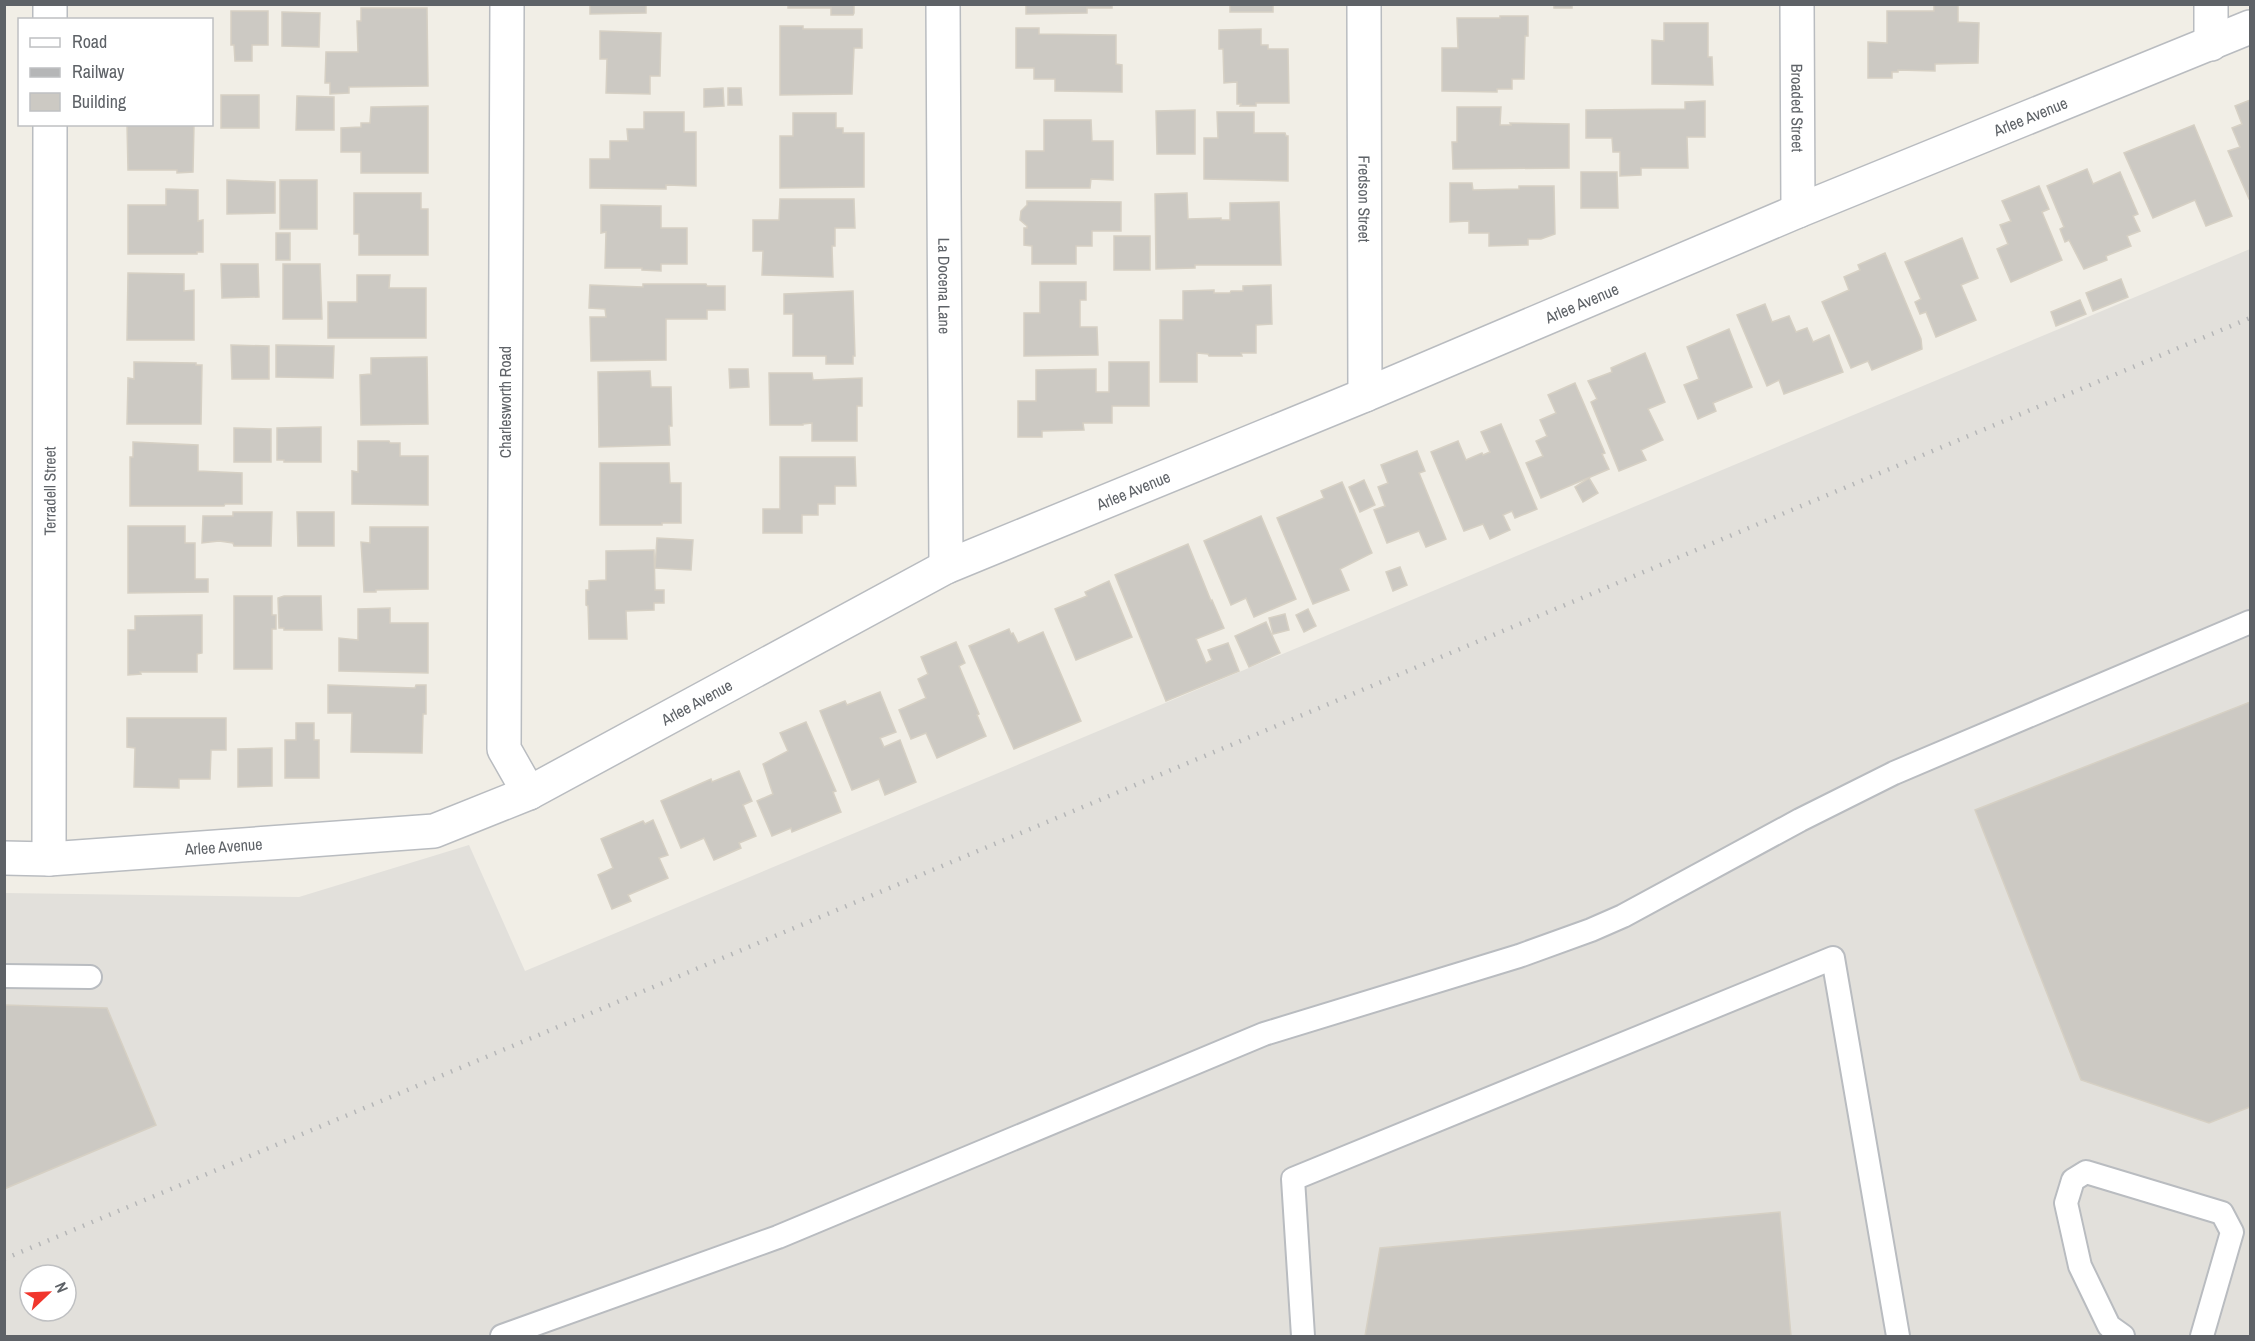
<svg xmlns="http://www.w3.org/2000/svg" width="2255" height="1341" viewBox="0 0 2255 1341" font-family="'Archivo Narrow',sans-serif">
	<rect width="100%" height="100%" fill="#f1eee6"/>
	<path fill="#e2e0db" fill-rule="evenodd" d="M2250 249V1336H5V893L299 897 469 845 525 971ZM30 1275H66V1311H30Z"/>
	<g fill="#ccc9c3" stroke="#d6d0c4" stroke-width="1.5">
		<path d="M590 4H646V13L590 14Z"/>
		<path d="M788 4H854V13L853 15H831V8H788Z"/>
		<path d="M1026 4H1112V8H1087V13L1026 14Z"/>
		<rect x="1230" y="4" width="43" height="8"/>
		<rect x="1554" y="4" width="18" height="4"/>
		<path d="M1934 4H1958V22L1979 23 1978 63 1935 64V71L1898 70V72H1892V78H1868V42L1887 43V11H1934Z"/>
		<path d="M361 8H427L428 86 349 87V93L330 94V83H325L326 52H358L357 21H361Z"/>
		<path d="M231 11H268V45H252V61H235L234 45H231Z"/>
		<path d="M282 12 320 13 319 47 282 46Z"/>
		<path d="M1500 16H1528V36H1525L1524 79H1512V89H1497V92L1442 91V48H1458L1457 18H1500Z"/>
		<path d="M1664 23H1708V57H1712L1713 85 1652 84V40L1664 41Z"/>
		<path d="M780 26H803V29H862V48H854L852 94 780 95Z"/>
		<path d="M1016 28H1039V34L1116 35V64L1122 65V92L1055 91V79H1034V68H1016Z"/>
		<path d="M1261 29V45H1268V49H1288L1289 103H1256V106H1240L1241 104H1237V82L1224 83 1223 49H1219V30Z"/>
		<path d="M600 31 661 33 660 76H650V94L606 93 607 59H600Z"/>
		<path d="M723 88 724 106 704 107V89Z"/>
		<path d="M728 88H741L742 105H728Z"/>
		<rect x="221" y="95" width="38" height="33"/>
		<path d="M297 96 334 97V130H296Z"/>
		<path d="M2250 100V201L2228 151 2240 147 2232 128 2242 124 2235 106Z"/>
		<path d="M1705 101V137H1687L1688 168H1641V175L1620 176V152H1613L1612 138H1586V110L1685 109V102Z"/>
		<path d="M428 106V173H361V152H341V128L361 127V123H370L371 107Z"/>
		<path d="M1457 107H1501L1500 125H1511L1510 123 1569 124V168L1453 169 1452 142H1457Z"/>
		<path d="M1195 110V154H1157L1156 111Z"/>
		<path d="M644 112H684V132H696V186L666 185V189L590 188V159H610V141H628L627 129H644Z"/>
		<path d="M1217 112H1254V133H1285L1286 136H1288V181L1204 179V138H1218Z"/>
		<path d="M793 113H836V128H843V133H864V187L780 188V136H793Z"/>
		<path d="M1044 120H1091L1092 141H1113V180L1091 179 1090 188H1026V151H1044Z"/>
		<path d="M127 124H194L193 172 177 173V170H128Z"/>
		<path d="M2194 125 2232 216 2206 226 2195 200 2153 218 2124 153Z"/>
		<path d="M2087 169 2093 184 2120 172 2138 214 2133 216 2140 231 2127 236 2131 246 2106 256 2107 260 2084 269 2069 240 2065 242 2060 229 2064 227 2047 186Z"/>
		<path d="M1581 172H1617L1618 208H1581Z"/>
		<path d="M227 180 275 182V213L227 214Z"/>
		<rect x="280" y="180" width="37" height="49"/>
		<path d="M1450 183H1472L1473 190 1519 189V186H1554L1555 234 1541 239H1528V245L1489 246V233H1469V221L1450 222Z"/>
		<path d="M2039 186 2049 209 2042 212 2062 260 2011 282 1997 249 2008 244 2000 225 2011 221 2002 201Z"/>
		<path d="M166 189 198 190V221L203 220V252H197V254H128V205H166Z"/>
		<path d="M354 193H421V209H428V255H359V234H354Z"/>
		<path d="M1187 193 1188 219 1221 218V220H1230V203L1279 202 1281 265H1195V268L1156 269 1155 194Z"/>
		<path d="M780 199H854L855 228H835V246H832L833 277 762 275 763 251H753V220H779Z"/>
		<path d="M1027 201 1121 202V231H1092V246H1076V264H1032V246L1024 245V228H1027V226L1020 220 1021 211 1027 205Z"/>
		<path d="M601 205 661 206V228H687V264H661V271L642 270V268H605L606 232 601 233Z"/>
		<rect x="276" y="233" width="14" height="27"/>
		<rect x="1114" y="236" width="36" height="34"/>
		<path d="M1962 238 1978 278 1961 285 1976 320 1936 337 1926 312 1920 314 1915 302 1921 299 1905 262Z"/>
		<path d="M1885 253 1921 339 1922 349 1872 370 1868 361 1851 368 1822 302 1849 290 1844 277 1860 270 1858 265Z"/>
		<path d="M221 264H258L259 297 222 298Z"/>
		<path d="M283 264H320L322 319H283Z"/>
		<path d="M128 273 184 274V291L194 290V340H127Z"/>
		<path d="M357 275H390L389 288H426V338H328V302H357Z"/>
		<path d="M2121 279 2128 297 2093 311 2086 293Z"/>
		<path d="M1040 282H1086V300H1080V327H1097L1098 355 1024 356V313H1040Z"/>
		<path d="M643 284H706L707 286H725V310H707V319H666V360L591 361 590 317H606L605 309 589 308 590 285 643 287Z"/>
		<path d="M1271 285 1272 324 1256 325V353H1241L1242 356H1209L1208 354 1197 353V382H1160V320H1183V291L1214 290V293H1230L1231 291H1243V286Z"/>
		<path d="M853 291 855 356H853V364H826V356H793V314H784V294Z"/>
		<path d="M2080 300 2086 314 2056 326 2051 312Z"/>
		<path d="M1765 304 1772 322 1789 316 1796 332 1807 328 1813 342 1829 335 1843 372 1784 394 1779 380 1767 386 1737 315Z"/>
		<path d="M1729 329 1752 387 1713 403 1716 411 1698 419 1684 385 1699 379 1687 347Z"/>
		<path d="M231 345 269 346V379H232Z"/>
		<path d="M276 345 334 346 333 378 276 377Z"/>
		<path d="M1645 353 1665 402 1648 409 1663 440 1641 450 1646 460 1619 471 1591 402 1597 399 1588 381 1612 372 1611 368Z"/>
		<path d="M427 357 428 424 361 425 360 375 371 374V358Z"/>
		<path d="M134 362 196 363V365H202L201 424H127L128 378 134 379Z"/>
		<path d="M1109 362H1149V406H1112V423H1083L1084 430 1042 431V437H1018V401H1036V370L1096 369V392H1109Z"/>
		<path d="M729 369H748L749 387 730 388Z"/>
		<path d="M650 371 651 387H671L672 426H669L670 445 599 447 598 372Z"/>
		<path d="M769 373H812L813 380 862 378V406H857V441H812V423L803 424V425H770Z"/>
		<path d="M1575 383 1605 453 1602 454 1609 469 1541 498 1526 463 1543 456 1536 441 1547 436 1540 420 1556 413 1548 395Z"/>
		<path d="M1501 424 1537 509 1515 518 1512 511 1503 515 1510 530 1490 539 1483 524 1464 531 1431 452 1458 441 1466 460 1482 453 1483 455 1490 452 1481 432Z"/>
		<path d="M321 427V462H284V460H277V428Z"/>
		<path d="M234 428 271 429V462H234Z"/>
		<path d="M358 441H389L390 443H400V456H428V505L352 504V471L358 472Z"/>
		<path d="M133 442 198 445V471L242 473V504H225L224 506H130V457H133Z"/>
		<path d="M1417 451 1425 471 1419 473 1446 539 1426 547 1419 531 1387 543 1374 510 1385 506 1378 487 1388 483 1381 465Z"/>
		<path d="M780 457H855L856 486H835V504H818V515H802V533H763V509H780Z"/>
		<path d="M600 463H669L670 483H681V523H662V525H600Z"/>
		<path d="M1589 478 1598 493 1583 502 1575 487Z"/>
		<path d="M1364 480 1375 505 1360 512 1349 487Z"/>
		<path d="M1342 482 1372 553 1340 569 1349 590 1313 604 1277 518 1324 498 1321 491Z"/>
		<path d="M233 512H272L271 546H234L233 543 219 541 202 543 203 516H233Z"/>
		<path d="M297 512H334V546H298Z"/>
		<path d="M1261 516 1296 599 1254 617 1246 598 1231 605 1204 541Z"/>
		<path d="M128 526H185V543H195V579H208V592L128 593Z"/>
		<path d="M370 527H428V589L376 590V592H364L361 542 370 543Z"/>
		<path d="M657 538 693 540 691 570 655 568Z"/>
		<path d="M1188 544 1211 601 1212 600 1224 628 1196 639 1206 663 1212 660 1208 650 1228 643 1239 671 1166 701 1115 575Z"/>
		<path d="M654 550 655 590H664V603H654V610L626 611 627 639H589L588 606 586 605V590H589V581L606 580V551Z"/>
		<path d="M1400 567 1407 585 1393 591 1386 572Z"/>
		<path d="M1109 581 1132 637 1076 660 1055 609 1087 596 1085 592Z"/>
		<path d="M234 596H272V615H276V629H272V669H234Z"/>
		<path d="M284 596H321L322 630H284V628H279L278 598Z"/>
		<path d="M390 608V623H428V673L339 671V638L358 640V609Z"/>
		<path d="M1308 609 1316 626 1304 632 1296 615Z"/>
		<path d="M1285 614 1289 630 1273 634 1269 618Z"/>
		<path d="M202 615V653L197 654V672H140L141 674 128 675V630H135V616Z"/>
		<path d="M1266 622 1280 653 1249 667 1235 636Z"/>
		<path d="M1009 629 1011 634 1013 633 1018 643 1043 632 1081 721 1014 749 969 646Z"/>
		<path d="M956 642 965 663 959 666 979 714 977 715 986 736 937 758 926 733 911 739 899 710 926 698 918 679 928 674 921 657Z"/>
		<path d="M328 685 415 688 416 685H426V714H423L422 753 351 752 352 713H328Z"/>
		<path d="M880 692 896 732 880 738 884 747 900 740 916 782 885 795 879 779 852 790 820 711 845 701 847 705Z"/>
		<path d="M2250 702V1107L2209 1123 2081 1080 1975 810Z"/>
		<path d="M127 718H226V750H211L210 779H179V788L134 787 135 748 127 747Z"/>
		<path d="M806 722 836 791 833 792 841 812 792 832 791 828 772 836 757 801 773 794 763 764 788 751 780 733Z"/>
		<path d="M296 723H314V740H319V778H285V740H296Z"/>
		<path d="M272 748V786L238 787V749Z"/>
		<path d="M739 771 752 801 743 805 756 836 739 843 741 848 714 860 704 838 681 848 661 801 711 779 712 782Z"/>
		<path d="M653 820 668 855 659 858 668 878 628 895 631 901 612 909 598 875 613 868 601 839 643 821 645 824Z"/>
		<path d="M4 1005 107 1008 156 1125 4 1189Z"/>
		<path d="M1780 1212 1791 1336H1365L1380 1248Z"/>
	</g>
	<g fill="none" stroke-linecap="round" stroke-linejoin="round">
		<g stroke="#b9bcc0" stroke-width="26">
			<g id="lane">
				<path d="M4 976 90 977"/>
				<path d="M502 1336 778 1237 1264 1034 1519 956 1591 930 1623 916 1800 820 1894 773 2250 622"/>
				<path d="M1303 1336 1293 1179 1833 958 1898 1336"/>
				<path d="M2123 1336 2109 1326 2080 1266 2066 1203 2073 1180 2086 1172 2222 1213 2232 1232 2202 1336"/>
			</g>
		</g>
		<g stroke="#b9bcc0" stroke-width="36">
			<g id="street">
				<path d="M507 4 504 749 529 793"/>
				<path id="s1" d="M943 4 946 567"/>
				<path id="s2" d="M1364 4 1365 395"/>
				<path id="s3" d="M1797 4 1798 211"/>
				<path d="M50 20V4"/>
				<path d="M2211 44V4"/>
				<path id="s4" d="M4 858 49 859 434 831 529 793 946 567 1365 395 1798 211 2250 27"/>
				<path id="s5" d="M49 859 50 124"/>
			</g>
		</g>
		<use href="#lane" stroke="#fff" stroke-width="22"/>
		<use href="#street" stroke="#fff" stroke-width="33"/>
		<path stroke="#b5b6b7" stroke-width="4.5" stroke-dasharray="1.5 8" stroke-linecap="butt" d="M4 1259 2250 318"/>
	</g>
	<g text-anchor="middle" stroke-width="6" stroke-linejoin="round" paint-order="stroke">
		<g font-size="16" fill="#5e6267" stroke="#fff">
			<text dy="6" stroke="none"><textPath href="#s3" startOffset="104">Broaded Street</textPath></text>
			<text dy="6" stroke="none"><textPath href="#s4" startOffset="2182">Arlee Avenue</textPath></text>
			<text dy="6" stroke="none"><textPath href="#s2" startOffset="195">Fredson Street</textPath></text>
			<text dy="6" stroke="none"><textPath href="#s1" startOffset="282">La Docena Lane</textPath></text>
			<text dy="6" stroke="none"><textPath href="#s4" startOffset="1696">Arlee Avenue</textPath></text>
			<text transform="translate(505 402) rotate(-90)" y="6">Charlesworth Road</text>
			<text dy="6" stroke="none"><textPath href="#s4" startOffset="1210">Arlee Avenue</textPath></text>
			<text dy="6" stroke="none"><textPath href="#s5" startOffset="368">Terradell Street</textPath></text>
			<text dy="6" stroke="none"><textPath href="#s4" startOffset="724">Arlee Avenue</textPath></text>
			<text dy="6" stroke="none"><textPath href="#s4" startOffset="220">Arlee Avenue</textPath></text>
		</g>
	</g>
	<rect width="2255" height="1341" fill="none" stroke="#5e6267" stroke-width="12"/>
	<rect x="18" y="18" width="195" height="108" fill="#ffffff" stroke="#bfc0c2" stroke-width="1.5"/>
	<rect x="30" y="38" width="30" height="9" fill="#ffffff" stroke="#bfc0c2" stroke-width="1.5"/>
	<text x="72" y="48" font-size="18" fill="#5e6267">Road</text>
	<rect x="30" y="68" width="30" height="9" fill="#b5b6b7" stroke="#bfc0c2" stroke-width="1.5"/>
	<text x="72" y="78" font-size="18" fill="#5e6267">Railway</text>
	<rect x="30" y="93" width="30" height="18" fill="#ccc9c3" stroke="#bfc0c2" stroke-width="1.5"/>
	<text x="72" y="108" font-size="18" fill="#5e6267">Building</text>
	<g transform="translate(48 1293) rotate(67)"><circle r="28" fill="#ffffff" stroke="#bfc0c2" stroke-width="1.5"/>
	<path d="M0-4.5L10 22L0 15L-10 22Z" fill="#f1362c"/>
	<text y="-9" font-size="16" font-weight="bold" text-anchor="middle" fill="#5e6267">N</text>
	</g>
</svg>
